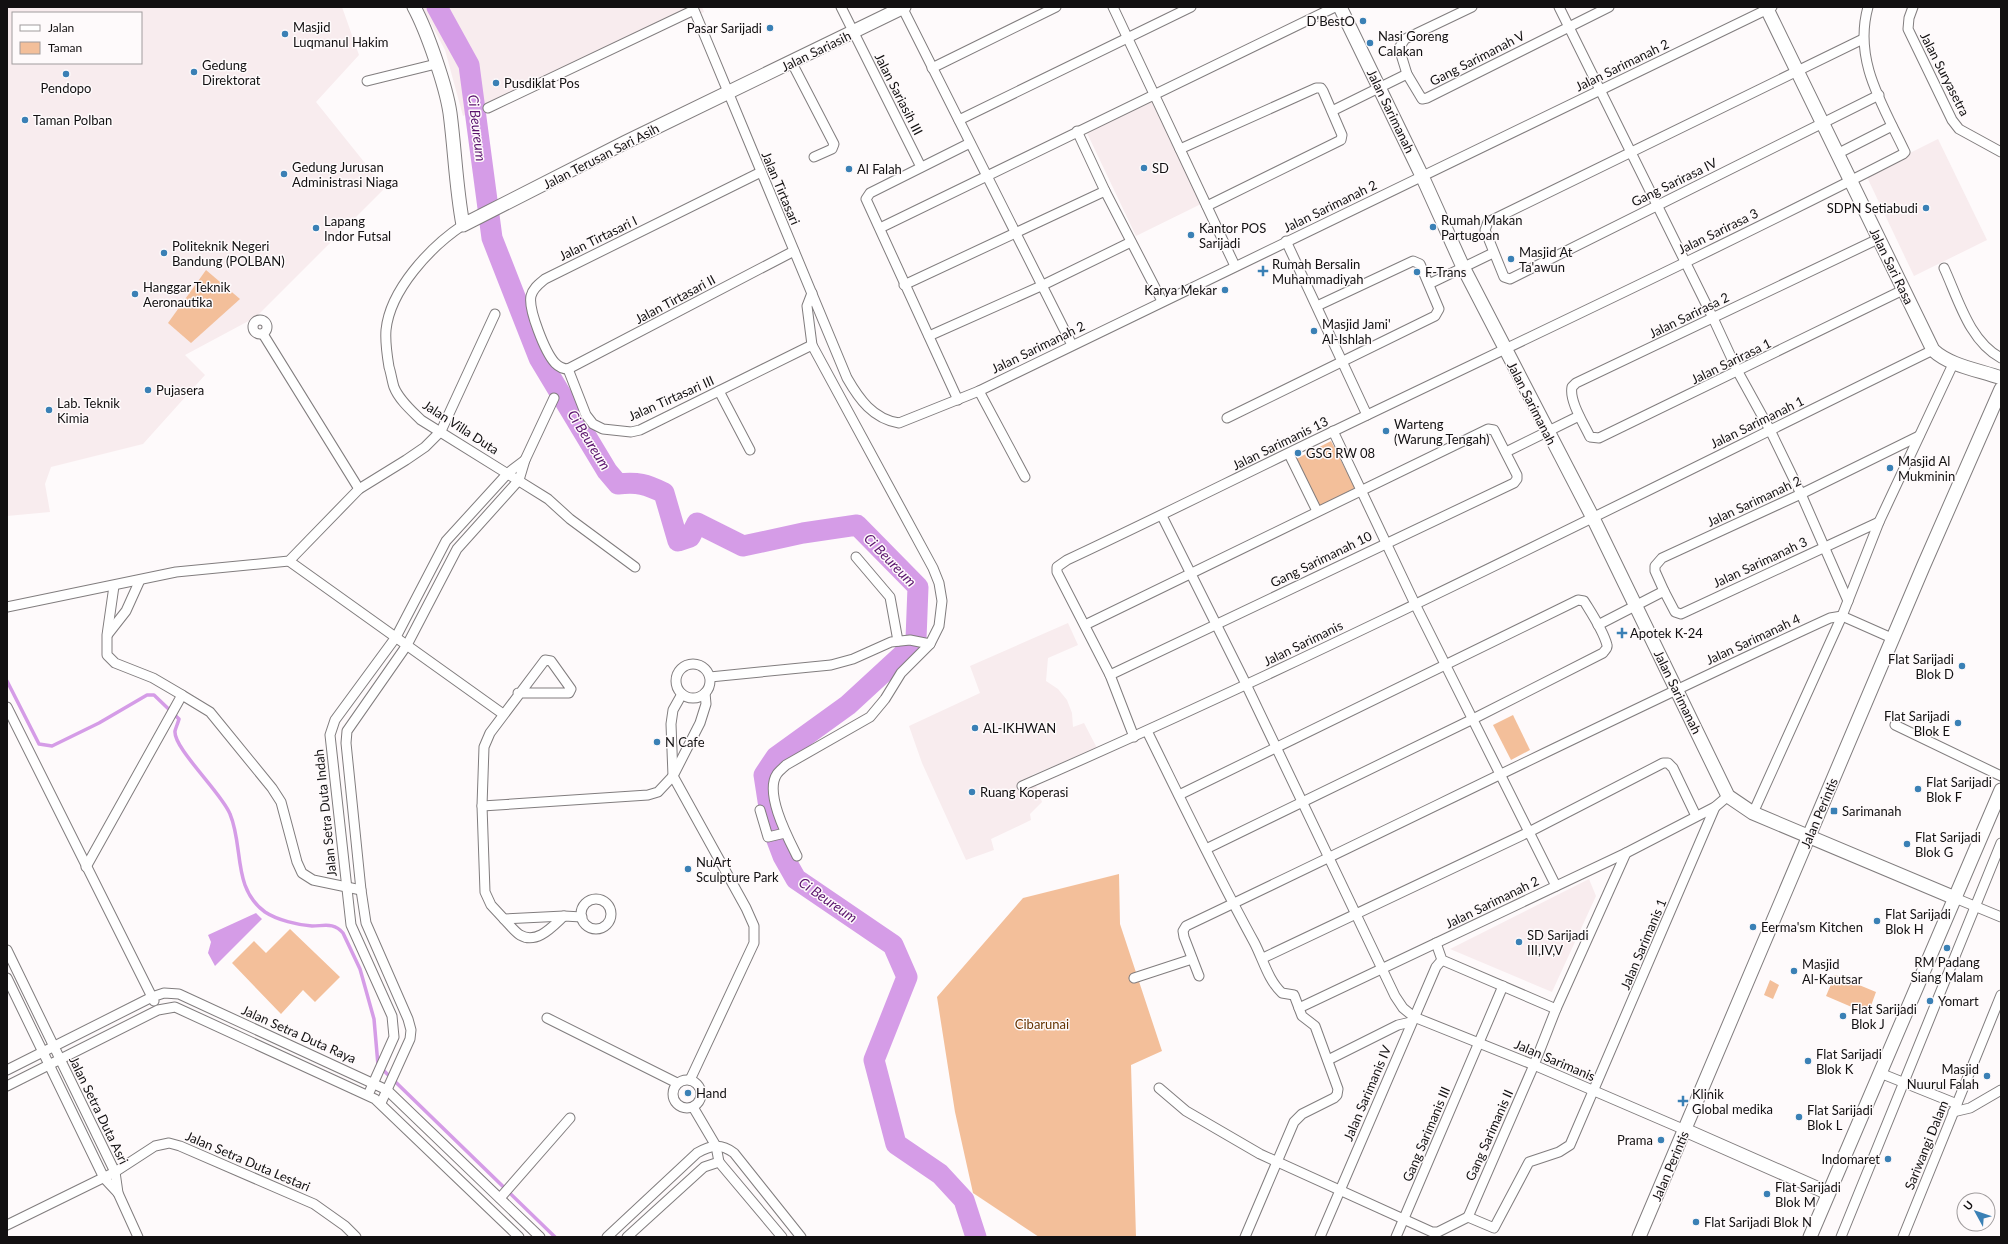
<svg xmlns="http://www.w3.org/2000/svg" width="2008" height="1244" viewBox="0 0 2008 1244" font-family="Lato,sans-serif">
	<rect width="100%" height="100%" fill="#fefafb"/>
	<g fill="#f8ecee" fill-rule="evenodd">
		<path d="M7 7H342L359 55 316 102 385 188 256 317 185 355 205 375 143 444 51 467 45 484 50 512 7 516ZM13 13H141V63H13Z"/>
		<path d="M422 7H702L704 12 463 116 445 50Z"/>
		<path d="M1152 101 1201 204 1136 236 1087 133Z"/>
		<path d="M1938 139 1987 240 1914 276 1866 175Z"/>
		<path d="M1068 623 1078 645 1048 658 1046 681 1058 689 1067 700 1072 713 1073 727 1084 723 1097 748 1032 775 1042 802 1030 814 1031 820 991 839 994 850 966 860 922 763 909 726 980 693 970 666Z"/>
		<path d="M1589 879 1596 896 1552 992 1450 949Z"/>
	</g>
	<g fill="#f3bf9a">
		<path d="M206 270 240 299 191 343 168 323Z"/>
		<path d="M1331 441 1355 488 1320 506 1296 459Z"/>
		<path d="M1513 715 1530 750 1511 760 1493 725Z"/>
		<path d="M1119 874 1120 924 1162 1051 1131 1065 1136 1237H1039L973 1193 955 1112 937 997 1023 898Z"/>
		<path d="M290 929 340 977 315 1002 303 990 281 1014 232 963 254 941 266 953Z"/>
		<path d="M1835 975 1876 992 1868 1014 1826 996Z"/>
		<path d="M1770 980 1779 985 1773 999 1764 995Z"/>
	</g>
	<path fill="#d59ce7" d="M256 913 262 919 215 966 208 953 211 942 208 935Z"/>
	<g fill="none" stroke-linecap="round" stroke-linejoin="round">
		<path stroke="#d59ce7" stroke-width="3.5" d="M7 681 39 744 52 746 99 723 147 695H154L179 719C178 723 176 727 175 731 173 748 222 793 230 814 244 847 232 888 265 912 277 920 298 925 312 926 324 926 334 922 343 933L360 969 374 1019 378 1065 555 1237"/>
		<path stroke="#d59ce7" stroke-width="21" d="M437 7 469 65 492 238 539 358 607 471 618 484C638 482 646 484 664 493L678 541 690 537 697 523 743 546 803 533 857 525 918 587 916 639 911 647 848 705 776 757 764 775 772 827 783 856 796 879 893 945 907 977 874 1060 896 1144 940 1174 964 1200 976 1237"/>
		<g stroke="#817d7e" stroke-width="11">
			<g id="street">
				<path d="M841 7 921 167"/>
				<path d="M902 7 1072 345"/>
				<path d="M1113 7 1235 266"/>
				<path d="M1472 7 1405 39 1399 48 1407 74 1422 99 1427 98 1609 7"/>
				<path d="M1559 7 1713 318 1738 372 1770 430 1801 494 1848 601"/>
				<path d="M1913 7 1909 18 1908 29 1952 120 1959 129 2001 152"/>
				<path d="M1863 39 1488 222 1485 230 1504 277 1510 279 1879 95"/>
				<path d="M792 63 834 144 832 149 814 157"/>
				<path d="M932 68 1056 7"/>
				<path d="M367 81 436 64"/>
				<path d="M488 108 694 10 847 378C859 399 873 419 899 423L979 391 1772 7"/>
				<path d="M1332 111 1407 74"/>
				<path d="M959 120 1191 7"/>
				<path d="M1077 131 1105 191 1162 301"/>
				<path d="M1180 149 1316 88H1321L1323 91 1342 135 1341 140 1207 206"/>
				<path d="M1837 154 1892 126"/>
				<path d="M463 225C430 247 390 290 386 330 385 342 387 355 389 367 391 373 392 381 394 387 399 400 412 411 421 420L548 499 570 519 635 567"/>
				<path d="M880 228 1335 7"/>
				<path d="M1878 239 1576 383 1572 387C1569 401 1584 424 1590 437L1599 438 1903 290"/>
				<path d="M1286 241 1367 415"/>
				<path d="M1944 268C1958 298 1969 341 2001 358"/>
				<path d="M1429 284 1493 253"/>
				<path d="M904 285 1105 191"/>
				<circle cx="260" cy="327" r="7"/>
				<path d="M263 334 359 489"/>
				<path d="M929 336 1041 286 1131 242"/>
				<path d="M568 369C563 369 559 367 555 363 545 352 528 309 531 296 533 288 539 284 545 279L761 172"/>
				<path d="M568 369 586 415 593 424 603 429 631 432 640 430 812 345"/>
				<path d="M568 369 794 251"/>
				<path d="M719 391 750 450"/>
				<path d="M979 391 1025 477"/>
				<path d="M958 400 866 199 870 193 970 143"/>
				<path d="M1227 418 1435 316 1439 309 1420 264 1413 261 1317 306"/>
				<path d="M1333 431 1415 604 1556 886"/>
				<path d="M1506 452 1579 416"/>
				<path d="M1289 454 1317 511"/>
				<path d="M1162 516 1243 678 1395 996 1403 1008 1414 1017 1534 1065 1685 1130"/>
				<path d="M856 557 890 597 898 641"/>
				<path d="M289 561 503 714"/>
				<path d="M1664 591 1675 612 1681 614 1879 522"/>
				<path d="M7 607 176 572 289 561 359 489 406 460 425 447 441 431 495 314"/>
				<path d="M1085 625 1488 429 1494 430 1517 475V479L1514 483 1110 675"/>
				<path d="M1598 625 1664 591 1655 571V566L1662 558 1801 494 1919 436"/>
				<path d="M108 634 126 611 140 580"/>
				<circle cx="693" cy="681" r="17"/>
				<path d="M710 677 831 665 853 659 891 642 910 640 930 644"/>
				<path d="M518 693H569L571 689 551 661 545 660 490 733 484 747 482 806 485 892 491 905 504 919 564 916 582 917"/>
				<path d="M682 694 673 710 671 724 673 776 746 908 754 926V943L690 1080"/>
				<path d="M182 695 210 712 272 788 281 802 297 862 302 873 313 880 361 890"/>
				<path d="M7 707 154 1001"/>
				<path d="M1895 725 2001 776"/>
				<path d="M1147 731C1182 802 1216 873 1254 942 1263 959 1268 980 1282 993L1294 995 1302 1016 1315 1026 1338 1089 1337 1095 1334 1098 1302 1114 1294 1122 1245 1237"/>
				<path d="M1134 737 1110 675 1057 572V567L1067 560C1157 518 1246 473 1336 430 1525 339 1716 250 1903 154L1905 152C1883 105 1853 61 1868 7"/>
				<path d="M1022 786C1331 651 1631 498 1933 350"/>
				<path d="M1179 795 1578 600 1584 601C1592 614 1603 630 1607 645 1608 648 1605 650 1603 653L1473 719 1206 849"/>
				<path d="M482 806 648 795 658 792 673 776 700 723 706 704 705 693"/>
				<path d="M760 810 768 837 785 833"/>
				<path d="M1753 813 1842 616 1879 522 1954 362"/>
				<path d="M797 856C788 838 764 793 777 774 779 771 783 768 786 765L870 717 885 699 901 673 930 644 939 626 942 601 939 583 933 568 812 345 807 306 812 293"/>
				<path d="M86 867 182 695 153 678 115 663 107 655V635L114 586"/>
				<path d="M1955 898 2001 917"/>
				<circle cx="596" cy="914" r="15"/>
				<path d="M504 919C509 924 514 931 520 935 537 945 553 926 564 916"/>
				<path d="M1436 943 1442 960 1556 1009"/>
				<path d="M7 950 115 1172 118 1193 138 1237"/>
				<path d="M1263 958 1529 832 1663 763H1668L1673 768 1696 816"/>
				<path d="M1199 976 1184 937 1183 931 1186 926C1401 824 1614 717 1830 618L1842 616 1894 639"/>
				<path d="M7 978 104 1178 118 1193"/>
				<path d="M1134 978 1192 959"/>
				<path d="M1299 1008 1626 853 1715 807 1728 796"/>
				<path d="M547 1018 677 1083"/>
				<path d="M1328 1060 1398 1025 1411 1022"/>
				<path d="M7 1070 152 997 164 993 179 994 387 1090 540 1237"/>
				<path d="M1880 1073 1957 1104"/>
				<circle cx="687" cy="1094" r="14"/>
				<path d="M7 1086 158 1010 175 1007 375 1099 519 1237"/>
				<path d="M1159 1088 1186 1111 1260 1154 1432 1232H1438L1468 1217"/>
				<path d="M368 1095 394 1037 392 1016 351 925 330 735 335 720 396 637 446 541 508 473 525 460"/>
				<path d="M381 1103 410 1039 411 1030 408 1019 366 923 361 890 346 743 347 731 407 645 457 549 519 480 525 460 554 398"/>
				<path d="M693 1107 716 1146 719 1162"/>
				<path d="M1953 1112 1970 1108 2001 1090"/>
				<path d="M500 1198 570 1118"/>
				<path d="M1468 1217 1494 1228 1529 1162 1559 1152 1570 1145 1715 807"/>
				<path d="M1468 1217 1534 1065 1556 1009 1626 853"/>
				<path d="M7 1225 115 1172 155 1146 169 1143 180 1146 314 1204 345 1226 356 1237"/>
				<path d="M607 1237 697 1153C711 1145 721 1143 734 1153L801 1237"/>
				<path d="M627 1237 704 1167 719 1162 782 1237"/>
				<path d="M1320 1237 1436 967 1442 960"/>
				<path d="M1396 1237 1503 986"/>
				<path d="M1841 1237 2001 843"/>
				<path d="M1903 1237 2001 995"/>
			</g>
		</g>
		<g stroke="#817d7e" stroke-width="15">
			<g id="secondary">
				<path d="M414 7C427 31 446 86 450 113 455 151 456 188 463 225L626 142 904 7"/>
				<path d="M1340 7 1422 176 1463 267 1593 518 1728 796 1753 813 1955 898"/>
				<path d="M1766 7 1933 350C1950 366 1979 370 2001 378"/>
				<path d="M1685 1130 1828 1193"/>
				<path d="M1639 1237 1923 567 2001 389"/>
				<path d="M1810 1237 2001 790"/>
			</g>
		</g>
		<use href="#street" stroke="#fff" stroke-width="9"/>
		<use href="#secondary" stroke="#fff" stroke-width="13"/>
	</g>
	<g fill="#3a80b5" stroke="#fefafb" stroke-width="1.5">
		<circle cx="1363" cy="21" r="4"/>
		<circle cx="770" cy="28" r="4"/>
		<circle cx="285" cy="34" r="4"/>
		<circle cx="1370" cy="43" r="4"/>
		<circle cx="194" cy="72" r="4"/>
		<circle cx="66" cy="74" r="4"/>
		<circle cx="496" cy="83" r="4"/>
		<circle cx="25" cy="120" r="4"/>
		<circle cx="1144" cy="168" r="4"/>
		<circle cx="849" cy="169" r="4"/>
		<circle cx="284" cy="174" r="4"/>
		<circle cx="1926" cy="208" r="4"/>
		<circle cx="1433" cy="227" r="4"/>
		<circle cx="316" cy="228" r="4"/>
		<circle cx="1191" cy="235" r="4"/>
		<circle cx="164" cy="253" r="4"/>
		<circle cx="1511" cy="259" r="4"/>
		<path d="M1261 265h4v4h4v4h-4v4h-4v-4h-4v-4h4z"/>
		<circle cx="1417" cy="272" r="4"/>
		<circle cx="1225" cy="290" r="4"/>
		<circle cx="135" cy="294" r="4"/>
		<circle cx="1314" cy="331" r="4"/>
		<circle cx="148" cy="390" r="4"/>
		<circle cx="49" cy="410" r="4"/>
		<circle cx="1386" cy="431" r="4"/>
		<circle cx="1298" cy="453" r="4"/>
		<circle cx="1890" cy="468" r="4"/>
		<path d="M1620 627h4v4h4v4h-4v4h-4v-4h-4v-4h4z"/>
		<circle cx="1962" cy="666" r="4"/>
		<circle cx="1958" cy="723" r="4"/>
		<circle cx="975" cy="728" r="4"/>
		<circle cx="657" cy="742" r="4"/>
		<circle cx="1918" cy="789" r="4"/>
		<circle cx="972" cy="792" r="4"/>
		<rect x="1830" y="807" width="8" height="8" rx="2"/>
		<circle cx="1907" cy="844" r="4"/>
		<circle cx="688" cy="869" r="4"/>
		<circle cx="1877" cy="921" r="4"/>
		<circle cx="1753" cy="927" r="4"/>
		<circle cx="1519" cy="942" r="4"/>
		<circle cx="1947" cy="948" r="4"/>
		<circle cx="1794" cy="971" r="4"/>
		<circle cx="1930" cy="1001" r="4"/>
		<circle cx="1843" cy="1016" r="4"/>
		<circle cx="1808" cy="1061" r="4"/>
		<circle cx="1987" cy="1076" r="4"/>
		<circle cx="688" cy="1093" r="4"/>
		<path d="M1681 1095h4v4h4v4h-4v4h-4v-4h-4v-4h4z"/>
		<circle cx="1799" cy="1117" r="4"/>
		<circle cx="1661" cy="1140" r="4"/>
		<circle cx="1888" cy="1159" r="4"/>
		<circle cx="1767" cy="1194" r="4"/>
		<circle cx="1696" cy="1222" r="4"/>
	</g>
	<g text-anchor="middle" stroke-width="3" stroke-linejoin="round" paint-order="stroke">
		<g font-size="13" fill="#121011" stroke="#fefafb" text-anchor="start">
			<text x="1355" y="26" text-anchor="end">D'BestO</text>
			<text x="293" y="32">Masjid<tspan x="293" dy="15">Luqmanul Hakim</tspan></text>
			<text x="762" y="33" text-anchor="end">Pasar Sarijadi</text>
			<text x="1378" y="41">Nasi Goreng<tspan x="1378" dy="15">Calakan</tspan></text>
			<text x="202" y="70">Gedung<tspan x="202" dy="15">Direktorat</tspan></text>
			<text x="504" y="88">Pusdiklat Pos</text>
			<text x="66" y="93" text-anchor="middle">Pendopo</text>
			<text x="33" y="125">Taman Polban</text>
			<text x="292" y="172">Gedung Jurusan<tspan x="292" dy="15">Administrasi Niaga</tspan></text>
			<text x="1152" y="173">SD</text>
			<text x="857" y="174">Al Falah</text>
			<text x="1918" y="213" text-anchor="end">SDPN Setiabudi</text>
			<text x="1441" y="225">Rumah Makan<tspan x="1441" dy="15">Partugoan</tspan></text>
			<text x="324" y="226">Lapang<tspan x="324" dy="15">Indor Futsal</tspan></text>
			<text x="1199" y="233">Kantor POS<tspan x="1199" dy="15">Sarijadi</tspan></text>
			<text x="172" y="251">Politeknik Negeri<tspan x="172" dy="15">Bandung (POLBAN)</tspan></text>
			<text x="1519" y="257">Masjid At<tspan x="1519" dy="15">Ta'awun</tspan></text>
			<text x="1272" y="269">Rumah Bersalin<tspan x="1272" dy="15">Muhammadiyah</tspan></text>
			<text x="1425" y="277">F-Trans</text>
			<text x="143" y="292">Hanggar Teknik<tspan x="143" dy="15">Aeronautika</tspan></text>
			<text x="1217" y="295" text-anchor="end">Karya Mekar</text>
			<text x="1322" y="329">Masjid Jami'<tspan x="1322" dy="15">Al-Ishlah</tspan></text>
			<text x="156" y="395">Pujasera</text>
			<text x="57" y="408">Lab. Teknik<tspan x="57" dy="15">Kimia</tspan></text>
			<text x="1394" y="429">Warteng<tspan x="1394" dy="15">(Warung Tengah)</tspan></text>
			<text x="1306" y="458">GSG RW 08</text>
			<text x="1898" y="466">Masjid Al<tspan x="1898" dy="15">Mukminin</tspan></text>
			<text x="1630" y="638">Apotek K-24</text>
			<text x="1954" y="664" text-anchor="end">Flat Sarijadi<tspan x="1954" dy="15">Blok D</tspan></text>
			<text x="1950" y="721" text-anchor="end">Flat Sarijadi<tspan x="1950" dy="15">Blok E</tspan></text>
			<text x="983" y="733">AL-IKHWAN</text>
			<text x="665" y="747">N Cafe</text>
			<text x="1926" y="787">Flat Sarijadi<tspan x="1926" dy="15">Blok F</tspan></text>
			<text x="980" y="797">Ruang Koperasi</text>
			<text x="1842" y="816">Sarimanah</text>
			<text x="1915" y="842">Flat Sarijadi<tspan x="1915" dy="15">Blok G</tspan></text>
			<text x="696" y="867">NuArt<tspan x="696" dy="15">Sculpture Park</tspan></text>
			<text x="1885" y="919">Flat Sarijadi<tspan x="1885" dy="15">Blok H</tspan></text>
			<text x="1761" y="932">Eerma'sm Kitchen</text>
			<text x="1527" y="940">SD Sarijadi<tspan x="1527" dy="15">III,IV,V</tspan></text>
			<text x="1947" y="967" text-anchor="middle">RM Padang<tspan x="1947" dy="15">Siang Malam</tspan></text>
			<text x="1802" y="969">Masjid<tspan x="1802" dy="15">Al-Kautsar</tspan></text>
			<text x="1938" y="1006">Yomart</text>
			<text x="1851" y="1014">Flat Sarijadi<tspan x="1851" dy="15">Blok J</tspan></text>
			<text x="1816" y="1059">Flat Sarijadi<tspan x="1816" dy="15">Blok K</tspan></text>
			<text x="1979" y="1074" text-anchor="end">Masjid<tspan x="1979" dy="15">Nuurul Falah</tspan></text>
			<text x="696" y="1098">Hand</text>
			<text x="1692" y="1099">Klinik<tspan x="1692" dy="15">Global medika</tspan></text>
			<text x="1807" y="1115">Flat Sarijadi<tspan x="1807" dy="15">Blok L</tspan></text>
			<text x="1653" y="1145" text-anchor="end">Prama</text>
			<text x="1880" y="1164" text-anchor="end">Indomaret</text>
			<text x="1775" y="1192">Flat Sarijadi<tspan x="1775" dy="15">Blok M</tspan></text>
			<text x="1704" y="1227">Flat Sarijadi Blok N</text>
		</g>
		<g font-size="13" fill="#121011" stroke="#fefafb">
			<text transform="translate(816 51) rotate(-26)" y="5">Jalan Sariasih</text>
			<text transform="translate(1477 58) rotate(-27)" y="5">Gang Sarimanah V</text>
			<text transform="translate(1622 65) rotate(-26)" y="5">Jalan Sarimanah 2</text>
			<text transform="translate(1945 74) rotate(63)" y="5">Jalan Suryasetra</text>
			<text transform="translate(899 94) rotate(63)" y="5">Jalan Sariasih III</text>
			<text transform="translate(1391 111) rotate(64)" y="5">Jalan Sarimanah</text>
			<text transform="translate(601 156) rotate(-27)" y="5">Jalan Terusan Sari Asih</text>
			<text transform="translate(1674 182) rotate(-26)" y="5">Gang Sarirasa IV</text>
			<text transform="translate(781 188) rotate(67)" y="5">Jalan Tirtasari</text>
			<text transform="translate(1330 206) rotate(-26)" y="5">Jalan Sarimanah 2</text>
			<text transform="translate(1718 231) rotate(-26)" y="5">Jalan Sarirasa 3</text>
			<text transform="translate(598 238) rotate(-26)" y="5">Jalan Tirtasari I</text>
			<text transform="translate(1892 266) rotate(64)" y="5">Jalan Sari Rasa</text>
			<text transform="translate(675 299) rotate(-28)" y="5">Jalan Tirtasari II</text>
			<text transform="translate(1689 315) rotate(-26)" y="5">Jalan Sarirasa 2</text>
			<text transform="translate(1038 347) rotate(-26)" y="5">Jalan Sarimanah 2</text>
			<text transform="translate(1731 361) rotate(-26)" y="5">Jalan Sarirasa 1</text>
			<text transform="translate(671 398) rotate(-24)" y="5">Jalan Tirtasari III</text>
			<text transform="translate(1532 403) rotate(63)" y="5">Jalan Sarimanah</text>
			<text transform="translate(1757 422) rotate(-26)" y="5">Jalan Sarimanah 1</text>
			<text transform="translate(461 427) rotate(33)" y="5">Jalan Villa Duta</text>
			<text transform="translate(1280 443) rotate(-26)" y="5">Jalan Sarimanis 13</text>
			<text transform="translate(1754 501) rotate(-25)" y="5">Jalan Sarimanah 2</text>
			<text transform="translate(1321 559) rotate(-26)" y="5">Gang Sarimanah 10</text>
			<text transform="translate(1760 562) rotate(-25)" y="5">Jalan Sarimanah 3</text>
			<text transform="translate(1753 639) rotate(-25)" y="5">Jalan Sarimanah 4</text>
			<text transform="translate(1303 643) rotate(-26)" y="5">Jalan Sarimanis</text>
			<text transform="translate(1678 692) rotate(64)" y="5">Jalan Sarimanah</text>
			<text transform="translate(325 813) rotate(-96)" y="5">Jalan Setra Duta Indah</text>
			<text transform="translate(1819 813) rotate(-67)" y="5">Jalan Perintis</text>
			<text transform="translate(1492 902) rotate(-26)" y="5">Jalan Sarimanah 2</text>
			<text transform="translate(1643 944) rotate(-67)" y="5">Jalan Sarimanis 1</text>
			<text transform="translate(299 1034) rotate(24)" y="5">Jalan Setra Duta Raya</text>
			<text transform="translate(1555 1060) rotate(23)" y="5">Jalan Sarimanis</text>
			<text transform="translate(1367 1093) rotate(-67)" y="5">Jalan Sarimanis IV</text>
			<text transform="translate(99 1110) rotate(64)" y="5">Jalan Setra Duta Asri</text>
			<text transform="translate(1426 1134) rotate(-67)" y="5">Gang Sarimanis III</text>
			<text transform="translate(1489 1135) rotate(-66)" y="5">Gang Sarimanis II</text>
			<text transform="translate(1926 1145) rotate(-68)" y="5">Sariwangi Dalam</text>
			<text transform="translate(248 1161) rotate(23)" y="5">Jalan Setra Duta Lestari</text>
			<text transform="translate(1670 1166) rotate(-67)" y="5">Jalan Perintis</text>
		</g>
		<g font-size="13" fill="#663402" stroke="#fefafb">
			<text x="1042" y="1029">Cibarunai</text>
		</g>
		<g font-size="14" font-style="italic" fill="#5a136d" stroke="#fefafb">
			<text transform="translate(477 128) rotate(83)" y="5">Ci Beureum</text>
			<text transform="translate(589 440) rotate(58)" y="5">Ci Beureum</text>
			<text transform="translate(890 560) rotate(46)" y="5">Ci Beureum</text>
			<text transform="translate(828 900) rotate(35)" y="5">Ci Beureum</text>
		</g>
	</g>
	<rect width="2008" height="1244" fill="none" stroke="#121011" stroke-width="16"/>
	<rect x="12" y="12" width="130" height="52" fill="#fefafb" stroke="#a09c9d"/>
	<rect x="20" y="25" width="20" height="6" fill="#ffffff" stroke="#a09c9d"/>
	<text x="48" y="32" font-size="12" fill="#121011">Jalan</text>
	<rect x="20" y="42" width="20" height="12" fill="#f3bf9a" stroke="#a09c9d"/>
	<text x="48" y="52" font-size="12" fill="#121011">Taman</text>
	<g transform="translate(1976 1212) rotate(310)"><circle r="19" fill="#fefafb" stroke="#a09c9d"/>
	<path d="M0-3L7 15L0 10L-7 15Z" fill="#3a80b5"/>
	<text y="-6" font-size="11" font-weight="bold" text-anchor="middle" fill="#121011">U</text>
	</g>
</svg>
